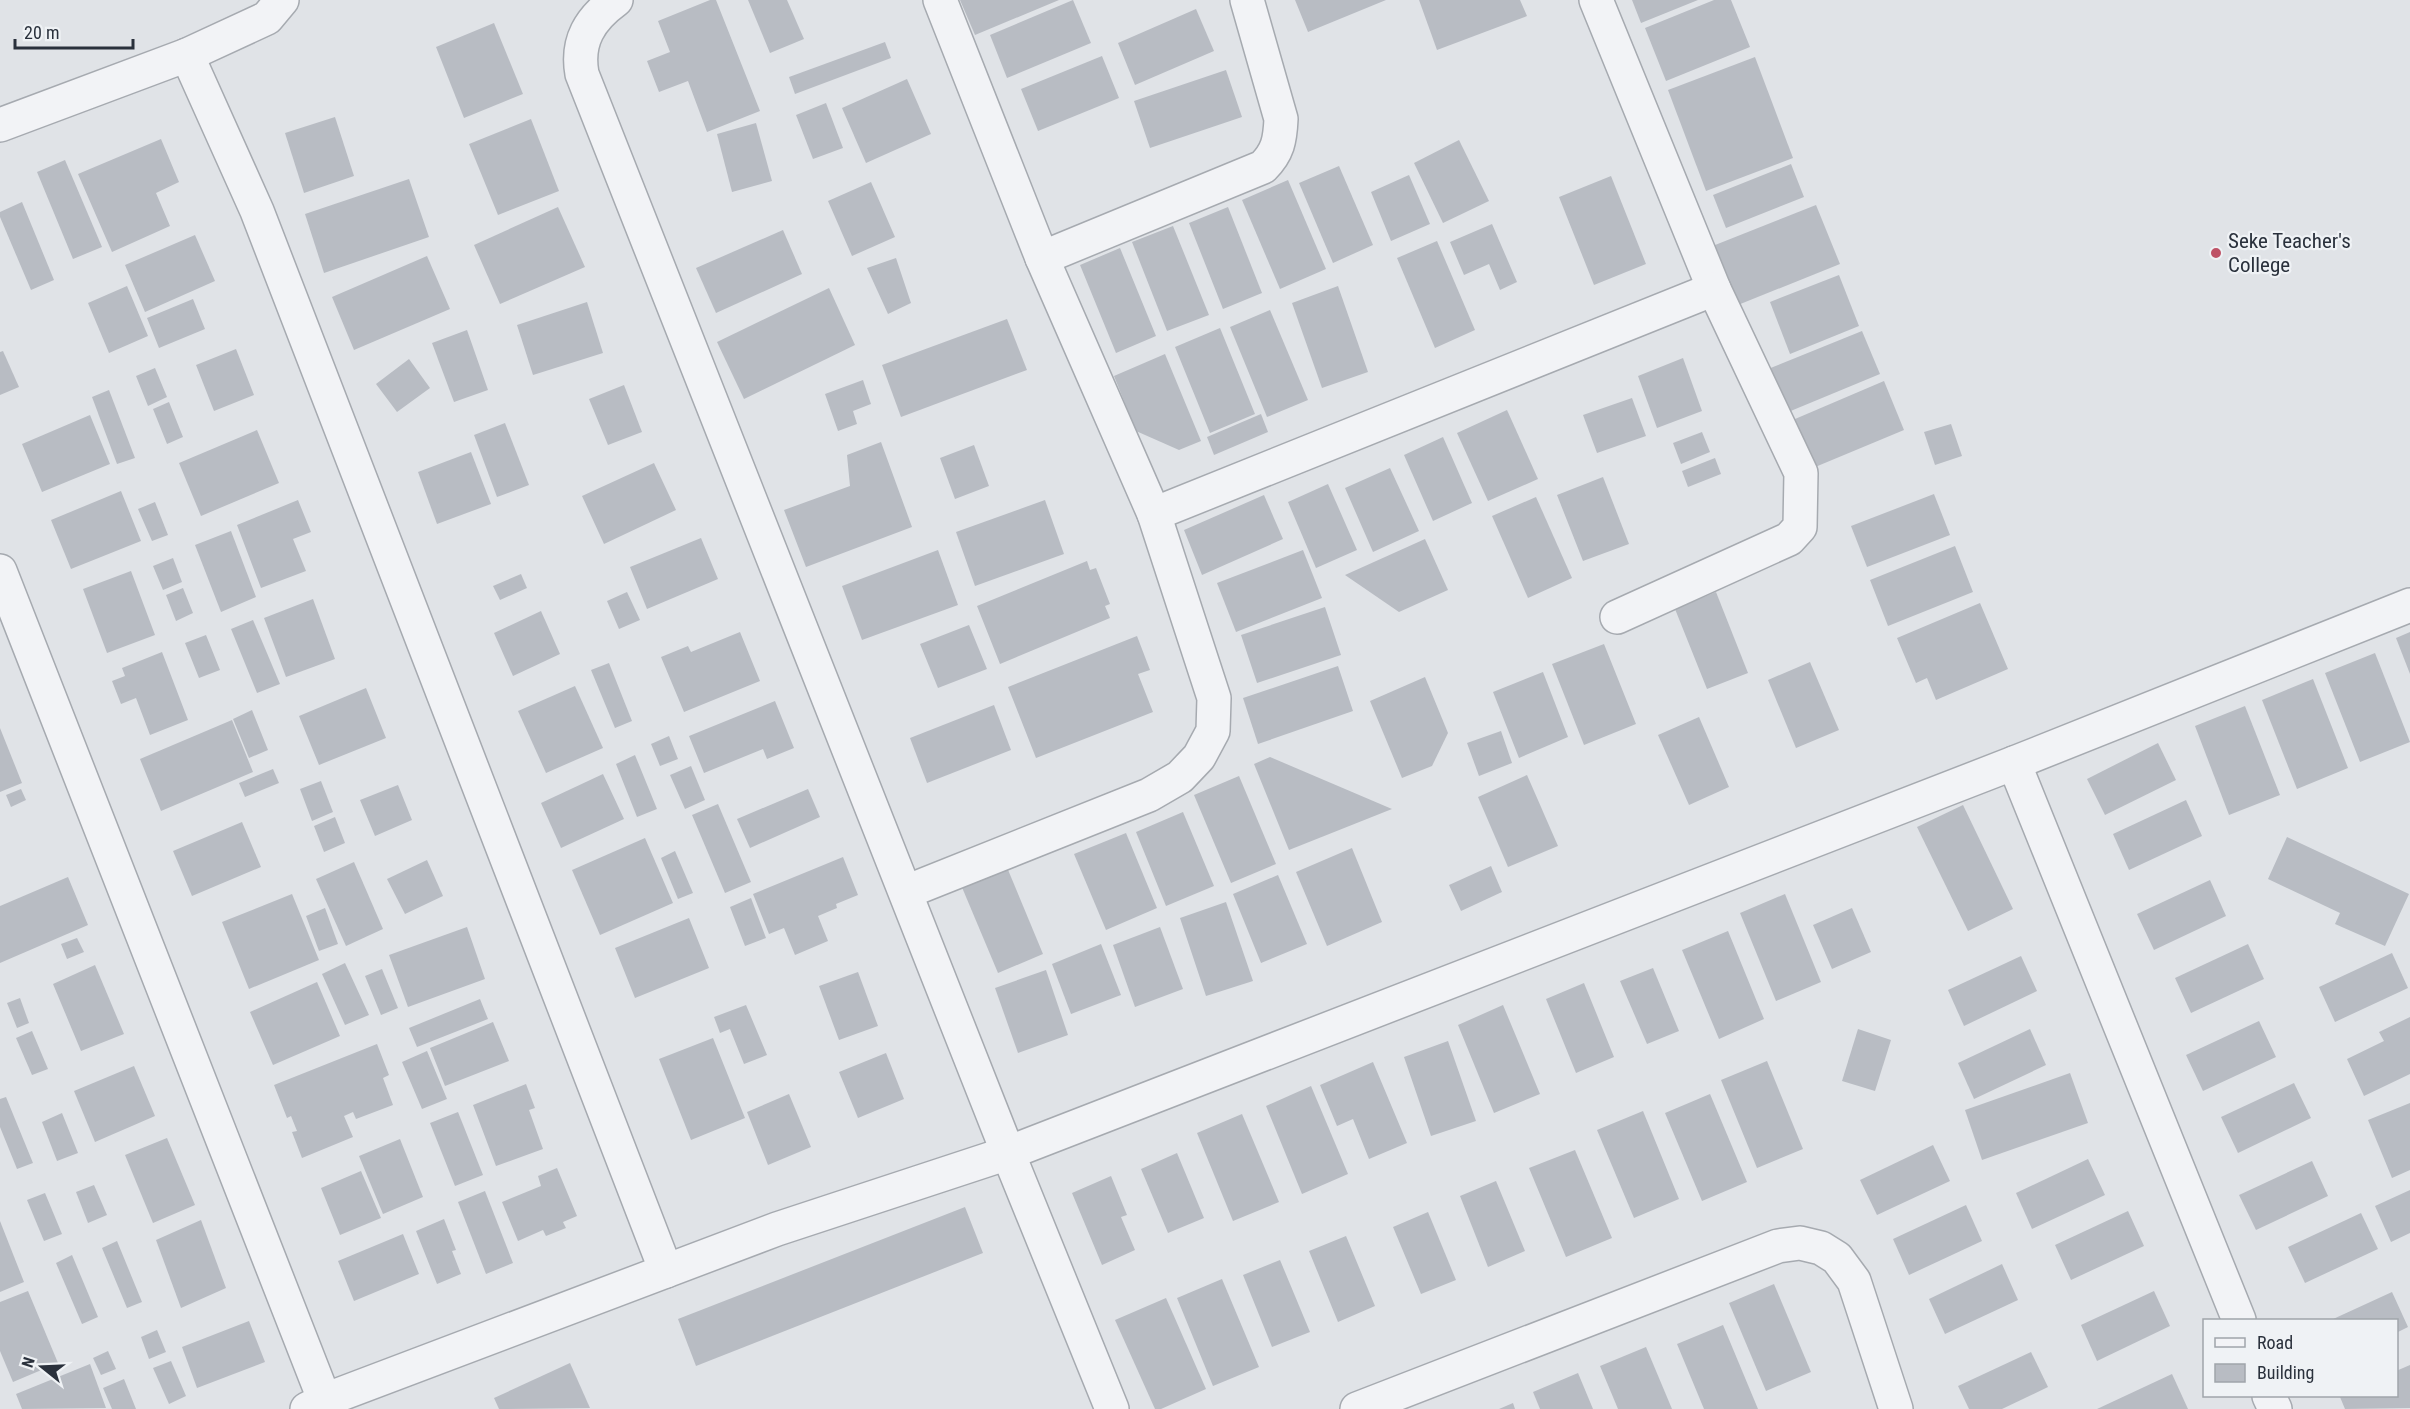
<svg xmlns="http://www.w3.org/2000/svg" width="2410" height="1409" viewBox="0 0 2410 1409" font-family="'Roboto Condensed',sans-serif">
	<rect width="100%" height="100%" fill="#e0e3e7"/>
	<g fill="#b8bcc3">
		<path d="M710 0H716L760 111 707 132 688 81 659 92 647 61 670 52 658 21Z"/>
		<path d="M748 0H787L804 39 770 53Z"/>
		<path d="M960 0H1059L975 35Z"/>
		<path d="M1073 0 1091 43 1007 78 990 35Z"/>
		<path d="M1295 0H1386L1308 32Z"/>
		<path d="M1419 0H1520L1527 16 1437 50Z"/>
		<path d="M1632 0H1698L1641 23Z"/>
		<path d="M1714 0H1731L1750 47 1666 81 1645 28Z"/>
		<path d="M1196 9 1214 51 1135 85 1118 43Z"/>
		<path d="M494 23 523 94 464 118 436 47Z"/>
		<path d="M885 42 891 58 795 94 789 77Z"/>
		<path d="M1102 56 1119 98 1038 131 1021 89Z"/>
		<path d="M1755 57 1793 158 1706 191 1668 90Z"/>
		<path d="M1226 70 1242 117 1150 148 1134 101Z"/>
		<path d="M907 79 931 134 866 163 842 108Z"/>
		<path d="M826 103 843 148 813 159 796 115Z"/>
		<path d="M335 117 354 176 304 193 285 133Z"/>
		<path d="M531 119 559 191 498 215 469 144Z"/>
		<path d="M756 123 772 181 732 192 717 134Z"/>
		<path d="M161 139 179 182 156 193 170 226 112 252 78 174Z"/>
		<path d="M1459 140 1489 201 1443 223 1414 163Z"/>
		<path d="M65 160 102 247 73 259 37 172Z"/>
		<path d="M1791 164 1804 197 1726 228 1713 195Z"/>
		<path d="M1339 166 1373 245 1333 263 1299 183Z"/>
		<path d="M1409 175 1430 224 1391 241 1371 192Z"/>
		<path d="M1611 176 1646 264 1594 285 1559 197Z"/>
		<path d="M409 179 429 237 324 273 305 214Z"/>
		<path d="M1288 180 1326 269 1280 289 1242 200Z"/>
		<path d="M871 182 895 237 852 256 828 201Z"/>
		<path d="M22 202 54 280 31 290 0 217V212Z"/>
		<path d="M1816 205 1840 264 1728 309 1705 249Z"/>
		<path d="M558 207 585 267 500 304 474 245Z"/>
		<path d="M1228 207 1262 293 1223 309 1189 223Z"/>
		<path d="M1492 224 1517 282 1500 290 1489 264 1464 275 1450 242Z"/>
		<path d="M1173 226 1209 315 1167 331 1132 242Z"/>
		<path d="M783 230 802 274 716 313 696 268Z"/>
		<path d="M195 235 215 281 145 312 125 265Z"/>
		<path d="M1437 241 1475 330 1435 348 1397 258Z"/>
		<path d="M1120 248 1156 336 1116 353 1080 265Z"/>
		<path d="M427 256 450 309 354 350 332 297Z"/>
		<path d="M896 258 911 303 888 314 867 268Z"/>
		<path d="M1839 275 1859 326 1790 354 1770 302Z"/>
		<path d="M127 286 148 336 109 353 88 303Z"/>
		<path d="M1338 286 1368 372 1322 388 1292 303Z"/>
		<path d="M829 288 855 345 744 399 717 342Z"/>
		<path d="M193 299 205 329 159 348 147 318Z"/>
		<path d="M587 302 603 353 533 375 517 325Z"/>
		<path d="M1270 310 1308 400 1267 417 1230 327Z"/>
		<path d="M1007 319 1027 370 901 417 882 365Z"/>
		<path d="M1220 328 1255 414 1210 433 1175 347Z"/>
		<path d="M467 330 488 390 454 402 432 343Z"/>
		<path d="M1862 331 1880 374 1781 415 1763 371Z"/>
		<path d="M236 349 254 395 214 411 196 365Z"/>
		<path d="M3 351 19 387 0 395V352Z"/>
		<path d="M1165 354 1201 441 1179 450 1136 431 1114 376Z"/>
		<path d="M1683 358 1702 411 1657 428 1638 376Z"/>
		<path d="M409 359 430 388 397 412 376 384Z"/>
		<path d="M155 368 167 397 148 406 136 376Z"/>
		<path d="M863 380 871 404 853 411 857 424 838 431 825 394Z"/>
		<path d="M1884 381 1904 430 1808 470 1788 422Z"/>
		<path d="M624 385 642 432 608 445 589 399Z"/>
		<path d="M109 390 135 458 117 464 92 397Z"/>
		<path d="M1632 398 1646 436 1597 453 1583 415Z"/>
		<path d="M169 402 183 437 167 444 153 409Z"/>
		<path d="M1507 410 1538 479 1488 501 1457 433Z"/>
		<path d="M1261 414 1268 432 1214 455 1207 437Z"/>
		<path d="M90 415 110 464 42 492 22 444Z"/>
		<path d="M505 423 529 485 497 497 474 435Z"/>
		<path d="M1951 424 1962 456 1935 465 1924 432Z"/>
		<path d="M257 430 279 483 201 516 179 463Z"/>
		<path d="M1702 432 1710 452 1681 464 1673 443Z"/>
		<path d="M1443 437 1472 503 1433 521 1404 455Z"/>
		<path d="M881 442 912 527 806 567 784 510 850 486 847 455Z"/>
		<path d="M974 445 989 486 955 499 940 458Z"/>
		<path d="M471 452 491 504 437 524 418 472Z"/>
		<path d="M1715 458 1721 474 1688 487 1682 471Z"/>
		<path d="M654 463 676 510 604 544 582 496Z"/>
		<path d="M1390 468 1419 531 1373 552 1345 488Z"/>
		<path d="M1603 477 1629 544 1583 561 1557 495Z"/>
		<path d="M1328 484 1357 550 1316 568 1288 502Z"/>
		<path d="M121 491 141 541 71 569 51 520Z"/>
		<path d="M1934 494 1950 535 1867 567 1851 526Z"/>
		<path d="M1264 495 1283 539 1202 575 1184 530Z"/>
		<path d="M1536 497 1572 578 1528 598 1492 516Z"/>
		<path d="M298 500 311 532 293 539 306 571 261 588 237 525Z"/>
		<path d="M1045 500 1064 554 975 586 956 532Z"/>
		<path d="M155 502 168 535 152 541 138 509Z"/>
		<path d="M231 531 256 597 221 612 195 545Z"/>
		<path d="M701 538 718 579 647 609 630 567Z"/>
		<path d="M1425 539 1448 590 1399 612 1345 575Z"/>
		<path d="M1955 546 1973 592 1888 626 1870 580Z"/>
		<path d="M938 550 958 605 862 640 842 586Z"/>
		<path d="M1303 550 1322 598 1236 632 1217 583Z"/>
		<path d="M173 558 182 582 163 590 153 566Z"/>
		<path d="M1087 561 1090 570 1096 568 1110 604 1105 606 1110 618 1000 664 977 606Z"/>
		<path d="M131 571 155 635 107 653 83 589Z"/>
		<path d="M521 574 527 588 500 600 493 586Z"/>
		<path d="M183 588 193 613 176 621 166 595Z"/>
		<path d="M627 592 640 620 619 629 607 601Z"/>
		<path d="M1716 592 1748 673 1707 689 1675 609Z"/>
		<path d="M313 599 335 659 286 677 264 618Z"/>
		<path d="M1980 603 2008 669 1936 700 1927 678 1916 683 1897 638Z"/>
		<path d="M1325 607 1341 655 1257 683 1241 635Z"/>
		<path d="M541 611 560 654 513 676 494 633Z"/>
		<path d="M253 620 280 684 257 693 231 629Z"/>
		<path d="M969 625 987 669 938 688 920 644Z"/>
		<path d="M740 632 760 681 684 712 661 657 688 646 691 652Z"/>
		<path d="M2410 632V674L2396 638Z"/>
		<path d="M206 635 220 670 199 678 185 643Z"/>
		<path d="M1137 636 1150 670 1138 674 1153 712 1036 758 1008 687Z"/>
		<path d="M1604 644 1636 724 1584 745 1552 664Z"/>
		<path d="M162 652 188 720 150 735 136 698 121 704 112 681 125 676 122 668Z"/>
		<path d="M2375 653 2410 742 2360 762 2325 673Z"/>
		<path d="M1810 662 1839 730 1796 748 1768 680Z"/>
		<path d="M609 663 632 721 615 728 591 670Z"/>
		<path d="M1338 666 1353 711 1258 744 1243 698Z"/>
		<path d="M1543 672 1568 737 1519 758 1493 692Z"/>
		<path d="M1425 677 1448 733 1432 766 1402 778 1370 701Z"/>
		<path d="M2313 679 2348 768 2297 789 2262 700Z"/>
		<path d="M575 686 603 748 546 773 518 711Z"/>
		<path d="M366 688 386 738 319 765 299 716Z"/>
		<path d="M775 701 794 748 767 759 763 749 704 773 689 736Z"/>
		<path d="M994 705 1011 750 927 783 910 738Z"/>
		<path d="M2245 706 2280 795 2229 815 2195 726Z"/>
		<path d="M252 710 268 750 249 758 233 719Z"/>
		<path d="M1699 717 1729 787 1689 805 1658 735Z"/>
		<path d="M232 720 253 772 161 811 140 759Z"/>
		<path d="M0 728 22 783 0 792Z"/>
		<path d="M1501 731 1512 763 1479 776 1467 743Z"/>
		<path d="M669 736 678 759 660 766 651 744Z"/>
		<path d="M2158 743 2176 780 2105 815 2087 779Z"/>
		<path d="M635 755 657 809 637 817 616 764Z"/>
		<path d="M1270 757 1392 809 1289 850 1254 764Z"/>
		<path d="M691 766 705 800 685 809 670 775Z"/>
		<path d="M273 769 279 783 245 797 239 783Z"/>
		<path d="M603 774 624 819 561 848 541 803Z"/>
		<path d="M1527 775 1558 846 1508 867 1478 797Z"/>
		<path d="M1239 776 1276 864 1231 883 1194 795Z"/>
		<path d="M321 781 333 812 312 821 300 789Z"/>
		<path d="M398 785 412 820 375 836 360 800Z"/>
		<path d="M21 789 26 800 11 807 6 795Z"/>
		<path d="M808 789 820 817 750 848 737 819Z"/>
		<path d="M2186 800 2202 836 2129 870 2113 834Z"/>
		<path d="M718 804 751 882 725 893 692 815Z"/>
		<path d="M1963 805 2013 909 1968 931 1917 827Z"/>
		<path d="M1183 812 1214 886 1166 906 1136 832Z"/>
		<path d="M335 817 345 843 324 852 314 826Z"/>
		<path d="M242 822 261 867 192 896 173 851Z"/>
		<path d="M1126 833 1157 908 1106 930 1074 854Z"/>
		<path d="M2287 837 2409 894 2385 946 2335 924 2340 913 2268 879Z"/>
		<path d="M645 838 673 903 600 935 572 870Z"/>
		<path d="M1352 848 1382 922 1327 946 1296 872Z"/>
		<path d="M675 851 693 893 678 899 661 858Z"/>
		<path d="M843 857 858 895 836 904 837 908 818 916 828 941 795 955 784 928 769 934 753 894Z"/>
		<path d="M427 860 443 896 405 914 387 879Z"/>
		<path d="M354 862 383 929 346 946 316 879Z"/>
		<path d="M1006 865 1043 954 998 973 961 885Z"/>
		<path d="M1491 866 1502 892 1461 911 1449 885Z"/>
		<path d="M1278 875 1307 944 1261 963 1233 894Z"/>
		<path d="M68 877 88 925 0 963V906Z"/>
		<path d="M2210 880 2226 916 2154 950 2137 914Z"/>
		<path d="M292 894 319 960 249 989 222 922Z"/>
		<path d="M1785 894 1821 982 1776 1001 1740 913Z"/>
		<path d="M751 898 766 938 745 946 730 907Z"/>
		<path d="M1226 902 1253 981 1206 996 1180 918Z"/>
		<path d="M325 908 338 944 319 951 306 916Z"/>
		<path d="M1852 908 1871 952 1832 969 1813 925Z"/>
		<path d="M689 918 709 968 635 998 615 948Z"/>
		<path d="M467 927 485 979 408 1007 389 955Z"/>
		<path d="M1160 927 1183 989 1135 1007 1113 945Z"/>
		<path d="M1728 931 1764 1019 1719 1039 1682 950Z"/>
		<path d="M77 938 84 952 67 959 61 944Z"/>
		<path d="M1101 944 1121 995 1071 1014 1052 964Z"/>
		<path d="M2248 944 2264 979 2191 1013 2175 978Z"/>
		<path d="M2392 953 2408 988 2335 1022 2319 987Z"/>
		<path d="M2021 956 2037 991 1964 1026 1948 990Z"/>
		<path d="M345 963 369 1015 345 1025 322 974Z"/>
		<path d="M95 965 124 1034 81 1051 53 984Z"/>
		<path d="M1653 968 1679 1031 1647 1044 1620 981Z"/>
		<path d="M382 969 398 1008 381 1015 365 976Z"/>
		<path d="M1046 970 1068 1035 1018 1053 995 988Z"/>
		<path d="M858 972 878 1026 839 1040 819 986Z"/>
		<path d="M317 982 340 1036 273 1065 250 1012Z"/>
		<path d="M1584 983 1614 1057 1576 1073 1546 999Z"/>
		<path d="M20 998 29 1023 17 1028 7 1003Z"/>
		<path d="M480 999 488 1019 417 1047 409 1028Z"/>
		<path d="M746 1005 767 1055 744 1064 730 1029 720 1033 714 1017Z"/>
		<path d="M1503 1005 1540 1094 1494 1113 1458 1025Z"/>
		<path d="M2410 1017V1074L2364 1096 2347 1059 2384 1041 2379 1032Z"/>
		<path d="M2259 1021 2276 1057 2203 1091 2186 1055Z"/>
		<path d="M493 1022 509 1061 445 1086 430 1048Z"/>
		<path d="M1858 1029 1891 1040 1875 1091 1842 1081Z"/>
		<path d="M2030 1029 2046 1065 1974 1099 1958 1063Z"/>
		<path d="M32 1031 48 1069 32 1075 16 1038Z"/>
		<path d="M713 1038 745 1118 691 1140 659 1059Z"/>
		<path d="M1448 1041 1476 1121 1431 1136 1404 1057Z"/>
		<path d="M377 1044 389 1075 383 1078 393 1105 356 1119 353 1112 344 1116 353 1137 302 1158 292 1132 297 1131 291 1116 287 1118 274 1085Z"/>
		<path d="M427 1051 447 1099 422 1109 402 1062Z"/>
		<path d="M886 1053 904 1099 858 1118 839 1072Z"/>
		<path d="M1767 1061 1803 1149 1757 1168 1721 1080Z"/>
		<path d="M1373 1062 1407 1143 1369 1159 1353 1119 1337 1126 1320 1085Z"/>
		<path d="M134 1066 155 1116 95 1142 74 1091Z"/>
		<path d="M2070 1073 2088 1123 1982 1160 1965 1110Z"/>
		<path d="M2294 1083 2311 1118 2238 1153 2221 1117Z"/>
		<path d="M526 1084 535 1108 529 1110 543 1149 496 1166 473 1105Z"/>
		<path d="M1311 1086 1348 1174 1302 1194 1266 1106Z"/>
		<path d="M789 1094 811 1147 768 1165 747 1112Z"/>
		<path d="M1710 1094 1747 1182 1702 1201 1665 1113Z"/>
		<path d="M6 1097 33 1163 17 1169 0 1127V1099Z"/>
		<path d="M2410 1103V1170L2392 1178 2368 1120Z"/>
		<path d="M1643 1111 1679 1199 1634 1218 1597 1130Z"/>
		<path d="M458 1112 483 1175 455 1186 430 1123Z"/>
		<path d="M62 1113 78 1153 57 1161 42 1122Z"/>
		<path d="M1242 1114 1279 1202 1233 1221 1197 1133Z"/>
		<path d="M167 1138 195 1205 153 1223 125 1155Z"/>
		<path d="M400 1139 423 1197 383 1214 359 1156Z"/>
		<path d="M1933 1145 1950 1181 1877 1215 1860 1180Z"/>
		<path d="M1575 1150 1612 1238 1566 1257 1529 1168Z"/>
		<path d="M1177 1153 1204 1218 1168 1233 1141 1169Z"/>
		<path d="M2088 1159 2105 1195 2032 1229 2016 1193Z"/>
		<path d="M2312 1161 2328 1196 2256 1230 2239 1195Z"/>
		<path d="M557 1168 577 1216 563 1222 566 1228 546 1236 543 1230 518 1241 502 1202 541 1186 538 1176Z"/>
		<path d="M361 1171 381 1218 340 1235 321 1188Z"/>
		<path d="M1111 1176 1127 1215 1121 1217 1135 1250 1102 1265 1072 1193Z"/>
		<path d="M1496 1181 1525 1251 1488 1267 1460 1196Z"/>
		<path d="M94 1185 107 1215 88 1223 76 1192Z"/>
		<path d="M2410 1190V1233L2391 1242 2375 1206Z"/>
		<path d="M485 1191 513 1263 486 1274 458 1202Z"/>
		<path d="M45 1193 62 1234 44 1241 27 1200Z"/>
		<path d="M1966 1205 1982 1241 1909 1275 1893 1239Z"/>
		<path d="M965 1207 983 1253 696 1366 678 1319Z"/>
		<path d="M2128 1211 2144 1246 2071 1280 2055 1245Z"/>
		<path d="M1428 1212 1456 1280 1421 1294 1393 1227Z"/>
		<path d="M2361 1213 2378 1249 2305 1283 2288 1247Z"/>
		<path d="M444 1219 456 1250 452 1251 461 1274 437 1284 416 1231Z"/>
		<path d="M201 1220 226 1288 181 1308 156 1240Z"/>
		<path d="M0 1221 24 1282 0 1292Z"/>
		<path d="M403 1234 419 1274 354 1301 338 1261Z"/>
		<path d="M1346 1236 1375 1306 1338 1322 1309 1251Z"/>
		<path d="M117 1241 142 1302 127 1308 102 1248Z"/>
		<path d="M72 1255 98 1317 82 1324 56 1263Z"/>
		<path d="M1280 1260 1310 1332 1272 1347 1243 1275Z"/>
		<path d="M2002 1264 2018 1300 1945 1334 1929 1299Z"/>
		<path d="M1222 1279 1259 1367 1213 1386 1177 1298Z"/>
		<path d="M1774 1284 1811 1372 1766 1391 1729 1303Z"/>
		<path d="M28 1291 58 1363 13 1382 0 1351V1302Z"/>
		<path d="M2154 1291 2170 1326 2097 1361 2081 1325Z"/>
		<path d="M2392 1292 2408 1327 2396 1333V1320H2331Z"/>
		<path d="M1166 1298 1206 1389 1161 1409H1155L1115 1320Z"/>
		<path d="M249 1321 265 1362 197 1388 182 1347Z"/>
		<path d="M1723 1325 1758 1409H1704L1677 1344Z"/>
		<path d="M157 1330 166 1352 149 1359 141 1337Z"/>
		<path d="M1646 1347 1672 1409H1618L1600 1366Z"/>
		<path d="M108 1351 116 1369 101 1375 93 1358Z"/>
		<path d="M2031 1352 2048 1387 2002 1409H1969L1958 1386Z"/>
		<path d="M171 1361 186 1396 169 1404 153 1368Z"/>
		<path d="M570 1363 590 1408 499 1409 494 1398Z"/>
		<path d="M90 1364 106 1408 22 1409 16 1394Z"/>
		<path d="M2410 1365V1408L2345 1409 2340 1397 2344 1396H2396V1371Z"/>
		<path d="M1578 1373 1593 1409H1540L1533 1392Z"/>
		<path d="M2172 1374 2188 1409H2097Z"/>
		<path d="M124 1379 136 1409H112L103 1388Z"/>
		<path d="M1513 1403 1515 1409H1499Z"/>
	</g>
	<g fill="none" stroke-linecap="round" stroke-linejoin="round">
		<g stroke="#a6aab0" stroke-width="36">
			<g id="street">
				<path d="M1596 0 1714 289 1801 473 1800 527 1789 539 1617 617"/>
				<path d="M187 55 257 211 666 1271"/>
				<path d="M0 125 187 55 267 18 282 0"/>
				<path d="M1042 258 1263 167C1278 152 1280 140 1281 119L1247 0"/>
				<path d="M1154 514 1714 289"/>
				<path d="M0 571 328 1409"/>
				<path d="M2014 763 2239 1320"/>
				<path d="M906 892 1149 795 1180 777 1199 757 1213 731 1214 698 1154 514 1042 258 940 0"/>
				<path d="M2269 1396 2275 1409"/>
				<path d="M307 1409 325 1400 777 1229 1008 1153 582 74C576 41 590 19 616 0"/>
				<path d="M1112 1409 1008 1153 2014 763 2410 605"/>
				<path d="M1357 1409 1778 1246 1800 1243 1821 1248 1837 1258 1854 1281 1896 1409"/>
			</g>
		</g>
		<use href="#street" stroke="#f2f3f6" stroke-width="33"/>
	</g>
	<circle fill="#be5266" stroke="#eff2f5" stroke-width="2" cx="2216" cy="253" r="6"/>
	<g text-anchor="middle" stroke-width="4.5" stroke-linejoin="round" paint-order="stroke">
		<g font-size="21" fill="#2a313c" stroke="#eff2f5" text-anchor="start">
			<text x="2228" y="248">Seke Teacher's<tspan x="2228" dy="24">College</tspan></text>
		</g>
	</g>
	<rect x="2203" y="1319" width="195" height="78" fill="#eff2f5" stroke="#a0a5ab" stroke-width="1.5"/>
	<rect x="2215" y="1338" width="30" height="9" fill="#f2f3f6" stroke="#a0a5ab" stroke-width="1.5"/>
	<text x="2257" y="1349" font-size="18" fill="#2a313c">Road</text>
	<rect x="2215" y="1364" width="30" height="18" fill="#b8bcc3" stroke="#a0a5ab" stroke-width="1.5"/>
	<text x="2257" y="1379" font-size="18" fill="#2a313c">Building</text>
	<g transform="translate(42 1367) rotate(288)" stroke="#eff2f5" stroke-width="4.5" paint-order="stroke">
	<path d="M0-4.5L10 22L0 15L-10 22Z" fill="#2a313c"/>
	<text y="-9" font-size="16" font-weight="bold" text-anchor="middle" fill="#2a313c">N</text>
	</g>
	<path d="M15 39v9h118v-9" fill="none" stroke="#2a313c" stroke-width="3"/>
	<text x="24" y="39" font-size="18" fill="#2a313c" stroke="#eff2f5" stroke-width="4.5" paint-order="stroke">20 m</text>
</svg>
